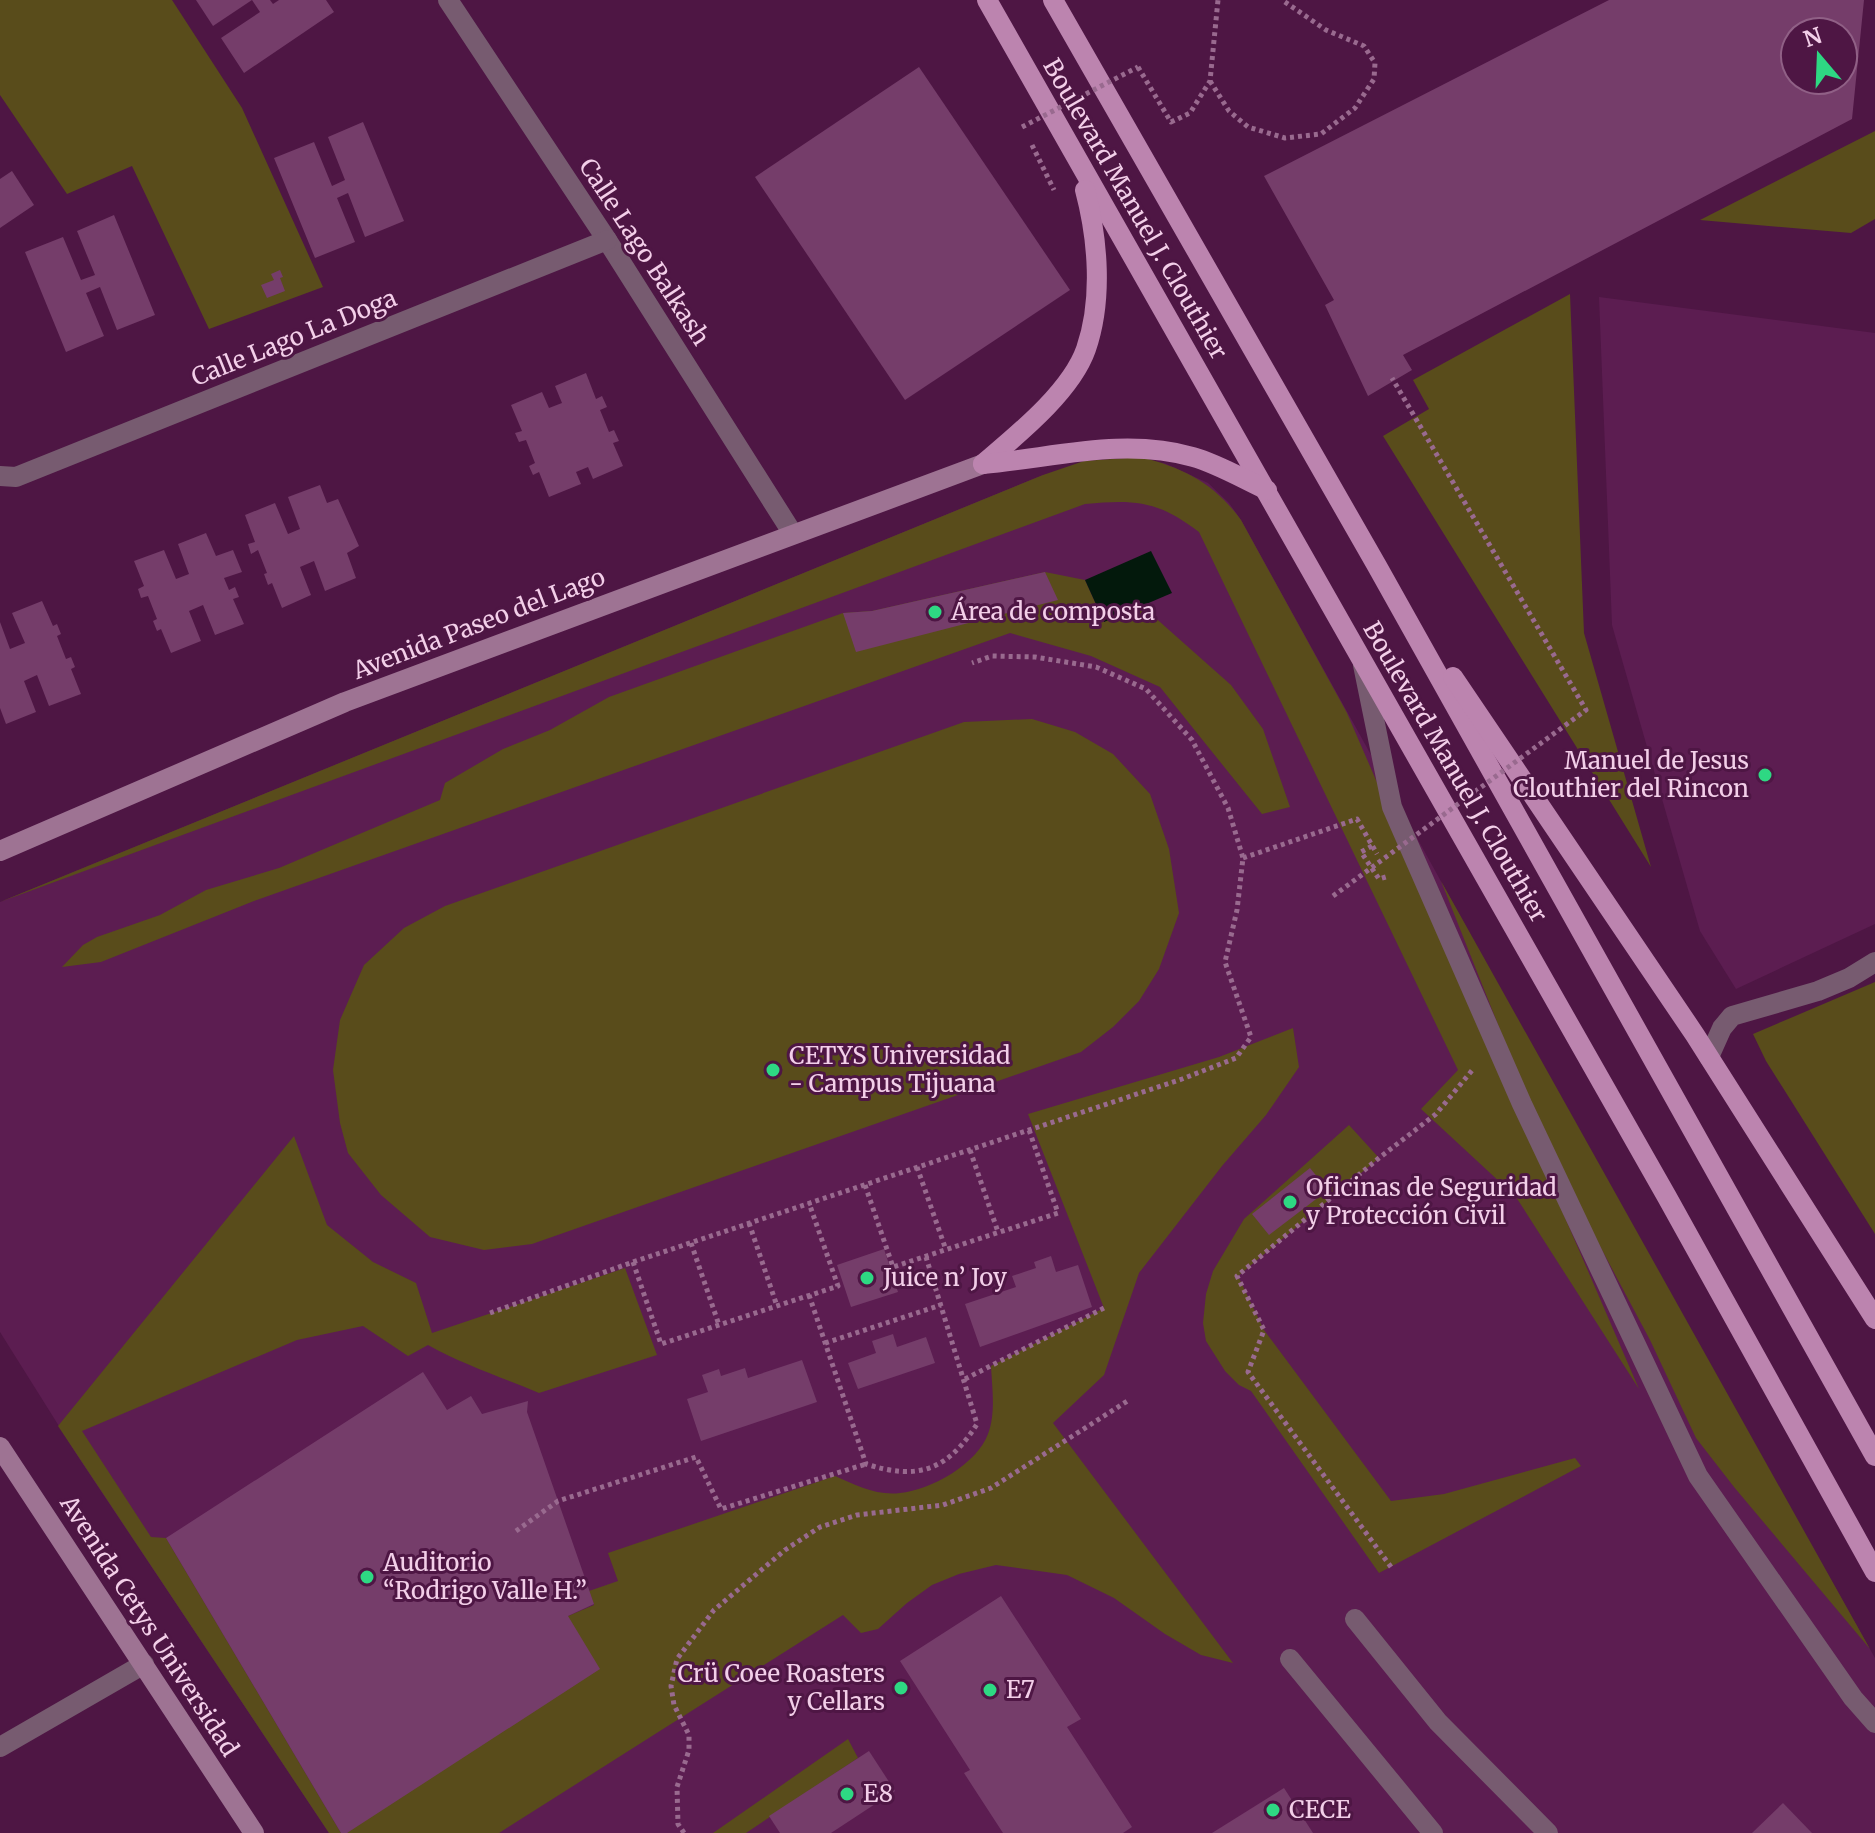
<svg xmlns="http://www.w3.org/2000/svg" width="1875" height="1833" viewBox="0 0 1875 1833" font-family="Merriweather,serif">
	<rect width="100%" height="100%" fill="#4e1644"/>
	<g fill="#5c1d51">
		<path d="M1599 297 1875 333V924L1736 989 1700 931 1612 625Z"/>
		<path d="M1164 463 1208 483 1229 503 1241 520 1639 1239 1875 1658V1833H329L79 1458 0 1332V902L1043 475Z"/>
	</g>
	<g fill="#594c1b">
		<path d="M0 0H172L242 108 323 287 209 329 132 166 67 194 0 95Z"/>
		<path d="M1875 131V219L1851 233 1700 220Z"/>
		<path d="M1570 294 1584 633 1651 867 1383 436 1429 409 1413 380Z"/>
		<path d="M1141 457C1184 468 1215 484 1241 520L1347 713 1639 1389 1516 1197 1421 1109 1458 1070 1199 532C1158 501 1136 499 1085 504L0 902 1043 475 1084 461Z"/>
		<path d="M1045 572 1085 580 1104 622 1142 606 1231 685 1263 729 1290 807 1262 814 1160 687 1091 656 1010 633 254 901 101 962 62 967 83 945 97 937 160 915 206 890 279 868 440 800 445 783 503 749 550 730 609 697 843 613 872 611Z"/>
		<path d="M1032 719 1075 732 1113 754 1150 794 1169 849 1179 913 1159 969 1139 1001 1113 1027 1081 1052 532 1244 484 1250 430 1237 381 1195 348 1153 340 1123 333 1070 340 1020 364 965 404 928 445 906 964 722Z"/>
		<path d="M1441 881 1870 1649 1734 1487 1696 1438 1650 1340 1545 1143Z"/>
		<path d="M1875 982V1234L1766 1061 1753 1034Z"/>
		<path d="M1293 1028 1299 1067 1266 1115 1222 1166 1139 1273 1104 1375 1053 1423 1233 1663 1201 1655 1165 1634 1114 1598 1067 1575 996 1565 959 1574 932 1585 907 1603 878 1629 861 1633 843 1615 499 1833H347L568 1616 594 1605 589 1591 618 1581 608 1553 835 1476C855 1485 877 1496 900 1493 931 1490 977 1464 988 1434 996 1413 992 1387 991 1366L1104 1308 1028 1114 1219 1057Z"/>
		<path d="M1349 1125 1379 1158 1238 1276 1264 1330 1391 1501 1444 1494 1575 1458 1581 1466 1379 1573 1251 1391 1239 1385 1225 1371 1206 1341 1203 1323 1206 1294 1213 1271 1244 1219Z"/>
		<path d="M294 1136 327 1225 373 1262 416 1283 432 1333 625 1268 657 1355 539 1393C501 1377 464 1365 428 1345L408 1356 363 1326 297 1340 82 1431 151 1537 166 1538 341 1833H329L58 1426Z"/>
		<path d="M848 1739 858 1758 746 1833H713Z"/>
	</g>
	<path fill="#03190c" d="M1151 551 1172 593 1104 622 1085 580Z"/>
	<g fill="#753d6a" fill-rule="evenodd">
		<path d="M196 0H252L213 26Z"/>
		<path d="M252 0H270L273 4 279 0H326L334 12 244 73 221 38 260 12Z"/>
		<path d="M1609 0H1864L1852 119 1403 355 1412 370 1368 396 1325 305 1334 300 1264 176ZM1795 32H1843V80H1795Z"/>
		<path d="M919 67 1070 290 905 400 755 177Z"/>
		<path d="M363 122 404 221 365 237 348 193 337 198 355 242 315 258 274 158 314 142 332 186 345 180 328 137Z"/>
		<path d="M12 171 34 205 0 228V179Z"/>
		<path d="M114 215 155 315 117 330 100 287 86 293 104 336 66 352 25 252 63 237 81 280 95 275 77 231Z"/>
		<path d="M280 270 283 277 280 278 285 291 267 298 261 285 274 280 271 274Z"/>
		<path d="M586 373 596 399 602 396 607 407 600 410 609 432 614 430 619 441 613 443 623 466 593 479 588 467 576 472 581 484 549 497 539 472 533 475 529 466 535 463 526 440 519 442 515 433 522 431 511 405 542 392 549 408 562 403 555 386Z"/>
		<path d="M320 485 327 503 338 499 359 546 347 553 356 578 325 591 314 561 300 567 311 595 282 608 272 583 268 585 264 574 267 573 258 550 251 554 248 544 255 542 245 515 275 503 288 534 300 529 288 497Z"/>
		<path d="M206 533 216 556 233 550 242 572 224 578 229 590 235 587 239 597 233 599 244 624 215 635 203 605 189 611 201 641 171 653 161 629 157 631 153 621 157 619 148 596 141 598 138 589 144 586 134 561 164 550 176 579 189 574 178 544Z"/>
		<path d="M1045 572 1058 600 856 652 843 613 872 611Z"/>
		<path d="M42 601 53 626 57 624 61 634 57 636 66 659 71 657 75 667 71 669 81 694 49 706 37 675 24 681 36 712 6 724 0 708V622L10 649 25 643 12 613Z"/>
		<path d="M1310 1168 1328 1190 1269 1235 1252 1214Z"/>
		<path d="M884 1249 898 1292 851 1307 837 1265Z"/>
		<path d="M1051 1256 1056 1272 1078 1265 1092 1307 980 1347 965 1304 1016 1287 1012 1276 1036 1268 1034 1262Z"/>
		<path d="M893 1334 897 1347 926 1337 935 1363 858 1389 848 1363 876 1353 872 1341Z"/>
		<path d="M802 1360 817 1402 701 1441 687 1399 708 1392 702 1375 719 1369 721 1376 745 1368 748 1378Z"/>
		<path d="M423 1372 447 1410 471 1396 482 1414 528 1401 527 1412 594 1604 568 1616 600 1669 347 1833H341L166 1538Z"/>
		<path d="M1001 1596 1081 1719 1067 1727 1132 1827 1123 1833H1003L964 1773 970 1770 900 1661Z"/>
		<path d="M869 1751 895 1791 831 1833H780L769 1816Z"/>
		<path d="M1284 1788 1313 1833H1212Z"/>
		<path d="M1783 1803 1812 1833H1752Z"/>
	</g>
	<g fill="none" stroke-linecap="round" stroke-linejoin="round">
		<g stroke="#996a8f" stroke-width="5" stroke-dasharray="4 4" stroke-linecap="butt">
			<path d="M1138 67 1171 122 1190 113 1210 81 1218 0"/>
			<path d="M1210 81 1229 111 1248 127 1285 138 1321 134 1355 108 1374 79 1375 63 1364 46 1326 30 1282 0"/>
			<path d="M1032 145 1054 190"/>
			<path d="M1372 846 1361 852 1379 879 1389 876"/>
			<path d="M1243 858 1357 819 1377 854"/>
			<path d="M970 1150 998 1232"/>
			<path d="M917 1167 946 1250"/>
			<path d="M865 1185 893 1267 1058 1213 1029 1130"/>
			<path d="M749 1223 777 1306"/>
			<path d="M691 1243 719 1325"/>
			<path d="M633 1262 661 1344 838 1286 809 1203"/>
			<path d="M809 1295 866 1464C918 1481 948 1470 977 1424L926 1257"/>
			<path d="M490 1313 633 1262 1182 1079 1236 1058 1251 1037 1225 962 1237 910 1243 858 1228 808 1192 740 1146 689 1096 667 1035 657 992 656 972 663"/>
			<path d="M825 1343 941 1305"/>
			<path d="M965 1379 1104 1308"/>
			<path d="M516 1531 558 1501 696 1457 721 1509 866 1464"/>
			<path d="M1391 1567 1248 1372 1264 1330 1237 1276 1379 1158 1436 1114 1474 1068"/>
			<path d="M684 1833 678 1824 677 1787 689 1750V1735L674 1705 671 1686 677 1659 714 1610 785 1550 820 1527 857 1515 943 1505 991 1488 1129 1400"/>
		</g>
		<g stroke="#775b70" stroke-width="20">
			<path d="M1363 665 1392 807 1522 1104 1698 1476 1853 1698 1875 1723"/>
			<path d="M1355 1619 1438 1722 1548 1833"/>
			<path d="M1290 1659 1433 1833"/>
		</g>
		<g stroke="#775b70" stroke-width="20">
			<path d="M448 0 607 240 793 534"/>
			<path d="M0 476 16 477 607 240"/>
			<path d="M1709 1057 1722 1028 1732 1016 1818 991 1849 978 1875 962"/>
			<path d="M0 1747 144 1664"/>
		</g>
		<g stroke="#9e7393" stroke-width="20">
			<path d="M0 851 345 702 983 464"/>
			<path d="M0 1447 254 1833"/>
		</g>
		<g stroke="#bc84af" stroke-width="20">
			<path d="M987 0 1667 1197 1875 1572"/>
			<path d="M1053 0 1377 566 1875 1456"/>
			<path d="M983 464C1017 435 1071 392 1086 349 1103 300 1098 239 1085 190"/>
			<path d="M983 464C1053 458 1123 437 1193 457 1218 464 1243 479 1267 490"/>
			<path d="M1453 677 1695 1035 1875 1319"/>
		</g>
		<g stroke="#996a8f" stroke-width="5" stroke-dasharray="4 4" stroke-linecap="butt">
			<path d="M1022 127 1138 67"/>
			<path d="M1333 896 1586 710 1392 378"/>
		</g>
	</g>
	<g fill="#2ed883" stroke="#4e1644" stroke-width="3">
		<circle cx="935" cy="612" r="8"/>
		<circle cx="1765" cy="775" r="8"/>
		<circle cx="773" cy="1070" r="8"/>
		<circle cx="1290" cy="1202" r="8"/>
		<circle cx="867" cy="1278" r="8"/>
		<circle cx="367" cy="1577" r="8"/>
		<circle cx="901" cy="1688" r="8"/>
		<circle cx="990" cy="1690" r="8"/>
		<circle cx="847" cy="1794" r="8"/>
		<circle cx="1273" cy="1810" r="8"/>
	</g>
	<g text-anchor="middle" stroke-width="6" stroke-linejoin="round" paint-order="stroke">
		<g font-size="24" fill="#f3cfe9" stroke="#4e1644">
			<text transform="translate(1135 209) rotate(60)" y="8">Boulevard Manuel J. Clouthier</text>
			<text transform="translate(644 252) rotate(57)" y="8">Calle Lago Balkash</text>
			<text transform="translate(294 338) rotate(-22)" y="8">Calle Lago La Doga</text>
			<text transform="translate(479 624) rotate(-21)" y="8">Avenida Paseo del Lago</text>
			<text transform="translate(1455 772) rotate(60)" y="8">Boulevard Manuel J. Clouthier</text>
			<text transform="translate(149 1626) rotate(57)" y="8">Avenida Cetys Universidad</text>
		</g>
		<g font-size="24" fill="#f3cfe9" stroke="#4e1644" text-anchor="start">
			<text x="951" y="620">Área de composta</text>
			<text x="1749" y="769" text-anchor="end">Manuel de Jesus<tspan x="1749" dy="28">Clouthier del Rincon</tspan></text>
			<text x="789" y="1064">CETYS Universidad<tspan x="789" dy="28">- Campus Tijuana</tspan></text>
			<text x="1306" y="1196">Oficinas de Seguridad<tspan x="1306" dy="28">y Protección Civil</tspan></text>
			<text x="883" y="1286">Juice n’ Joy</text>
			<text x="383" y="1571">Auditorio<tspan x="383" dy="28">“Rodrigo Valle H.”</tspan></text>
			<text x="885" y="1682" text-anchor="end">Crü Coee Roasters<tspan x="885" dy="28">y Cellars</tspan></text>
			<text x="1006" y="1698">E7</text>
			<text x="863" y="1802">E8</text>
			<text x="1289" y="1818">CECE</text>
		</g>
	</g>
	<g transform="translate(1819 56) rotate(341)"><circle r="38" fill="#4e1644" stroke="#906086" stroke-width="2"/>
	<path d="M0-6L14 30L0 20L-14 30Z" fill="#2ed883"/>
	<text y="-12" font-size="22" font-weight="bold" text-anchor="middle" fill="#f3cfe9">N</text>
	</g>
</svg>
